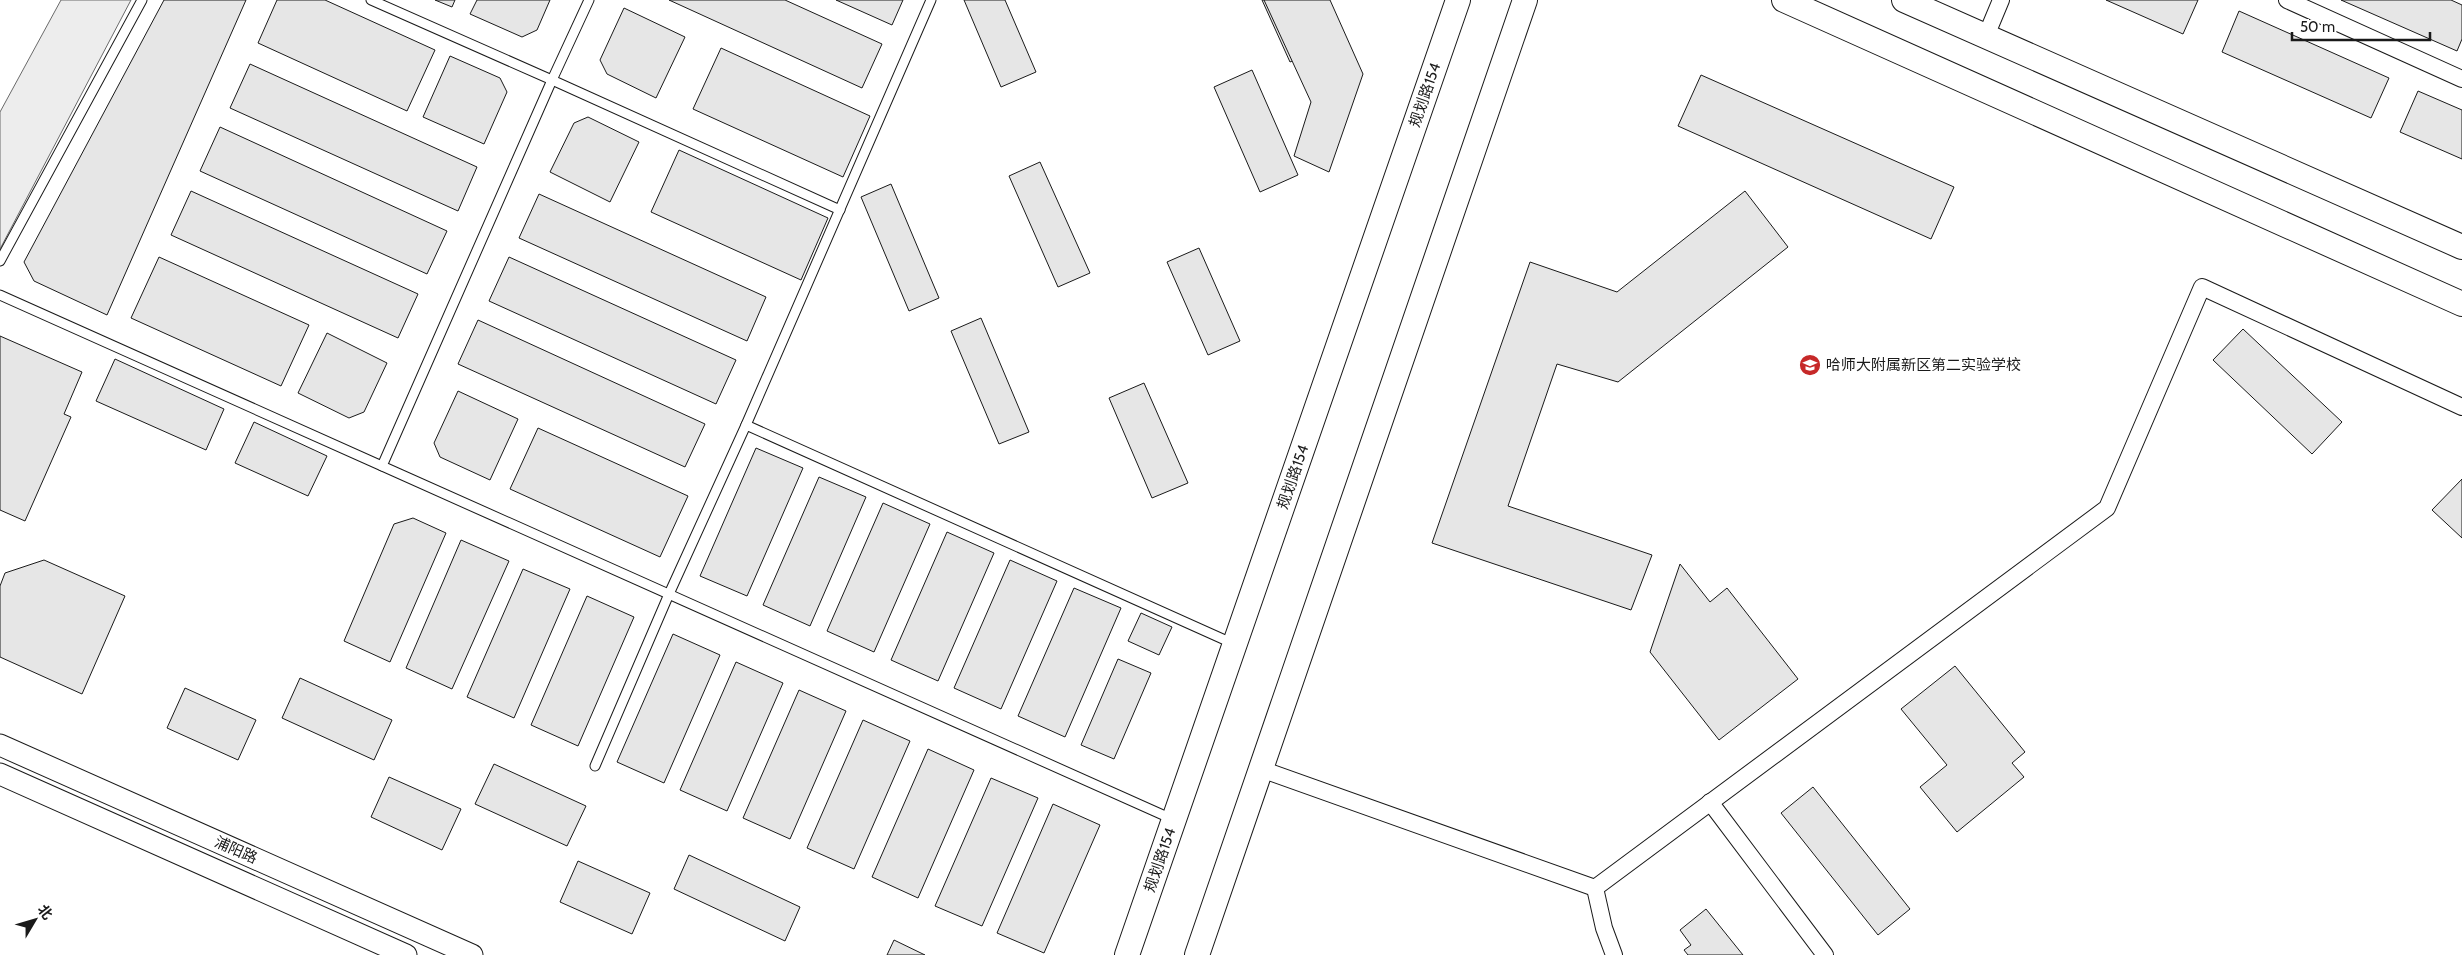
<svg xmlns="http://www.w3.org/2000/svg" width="2462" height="955" viewBox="0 0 2462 955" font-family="Cabin,'Noto Sans SC',sans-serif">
	<rect width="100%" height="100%" fill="#fff"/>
	<path fill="#ededed" stroke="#6a6a6a" d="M61 0H131L0 249V112Z"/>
	<g fill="#e6e6e6" stroke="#1a1a1a">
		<path d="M164 0H246L107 315 34 281 24 262Z"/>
		<path d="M277 0H325L435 50 407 111 258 43Z"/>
		<path d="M435 0H455L452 7Z"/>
		<path d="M477 0H550L537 30 522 37 470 14Z"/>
		<path d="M669 0H785L882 44 862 88Z"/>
		<path d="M836 0H903L892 25Z"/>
		<path d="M964 0H1005L1036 72 1001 87Z"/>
		<path d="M1262 0H1301L1322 48 1290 62Z"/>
		<path d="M1264 0H1330L1363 74 1329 172 1294 156 1311 102Z"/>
		<path d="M2106 0H2198L2183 34Z"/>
		<path d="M2341 0H2451L2462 5V39L2457 51Z"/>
		<path d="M624 8 685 37 656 98 607 74 600 60Z"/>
		<path d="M2239 11 2389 78 2371 118 2222 52Z"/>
		<path d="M721 48 870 116 843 177 693 109Z"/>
		<path d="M450 56 500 78 507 92 484 144 423 117Z"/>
		<path d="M250 64 477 167 458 211 230 108Z"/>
		<path d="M1252 70 1298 175 1260 192 1214 87Z"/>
		<path d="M1701 75 1954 187 1931 239 1678 126Z"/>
		<path d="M2418 91 2462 110V159L2400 132Z"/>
		<path d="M588 117 639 142 610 202 550 172 574 123Z"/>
		<path d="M220 127 447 231 427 274 200 171Z"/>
		<path d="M679 150 828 218 801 280 651 212Z"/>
		<path d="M1040 162 1090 273 1058 287 1009 176Z"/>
		<path d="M891 184 939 298 909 311 861 197Z"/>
		<path d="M191 191 418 294 398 338 171 235Z"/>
		<path d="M1745 191 1788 247 1618 382 1557 364 1508 506 1652 555 1631 610 1432 543 1530 262 1617 292Z"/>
		<path d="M539 194 766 297 747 341 519 238Z"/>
		<path d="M1199 248 1240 341 1208 355 1167 262Z"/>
		<path d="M159 257 309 325 281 386 131 318Z"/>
		<path d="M509 257 736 360 716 404 489 301Z"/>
		<path d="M981 318 1029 432 999 444 951 331Z"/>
		<path d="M478 320 705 424 685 467 458 364Z"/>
		<path d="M2243 329 2342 422 2312 454 2213 360Z"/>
		<path d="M327 333 387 363 364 412 349 418 298 393Z"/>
		<path d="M0 336 82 372 64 414 71 417 25 521 0 510Z"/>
		<path d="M115 359 224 409 206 450 96 401Z"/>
		<path d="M1144 383 1188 483 1152 498 1109 398Z"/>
		<path d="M458 391 518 419 490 480 440 457 434 443Z"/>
		<path d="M254 422 327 456 308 496 235 463Z"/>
		<path d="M538 428 688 496 660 557 510 489Z"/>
		<path d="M756 448 803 468 747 596 700 576Z"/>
		<path d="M819 477 866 497 810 626 763 605Z"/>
		<path d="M2462 479V538L2432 510Z"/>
		<path d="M883 503 930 524 874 652 827 631Z"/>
		<path d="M413 518 446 533 390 662 344 641 394 524Z"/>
		<path d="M947 532 994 553 938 681 891 660Z"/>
		<path d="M461 540 509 561 452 689 406 668Z"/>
		<path d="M44 560 125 596 82 694 0 657V586L5 573Z"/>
		<path d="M1010 560 1057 581 1001 709 954 688Z"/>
		<path d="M1680 564 1710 602 1727 588 1798 679 1719 740 1650 652Z"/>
		<path d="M523 569 570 589 514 718 467 697Z"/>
		<path d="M1074 588 1121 608 1065 737 1018 716Z"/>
		<path d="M587 596 634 617 578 746 531 725Z"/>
		<path d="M1141 613 1172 627 1159 655 1128 641Z"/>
		<path d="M673 634 720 655 664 783 617 762Z"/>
		<path d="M1118 659 1151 673 1114 759 1081 745Z"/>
		<path d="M736 662 783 683 727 811 680 790Z"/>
		<path d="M1955 666 2025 752 2012 763 2024 777 1957 832 1920 787 1947 765 1901 709Z"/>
		<path d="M300 678 392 720 374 760 282 718Z"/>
		<path d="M185 688 256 720 238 760 167 728Z"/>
		<path d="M799 690 846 711 790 839 743 818Z"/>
		<path d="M863 720 910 741 854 869 807 848Z"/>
		<path d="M928 749 974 770 918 898 872 877Z"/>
		<path d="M494 764 586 806 567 846 475 804Z"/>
		<path d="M389 777 461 809 442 850 371 817Z"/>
		<path d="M991 778 1038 798 982 926 935 906Z"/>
		<path d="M1813 787 1910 909 1878 935 1781 813Z"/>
		<path d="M1053 804 1100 825 1044 953 997 933Z"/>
		<path d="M689 855 800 907 785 941 674 889Z"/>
		<path d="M578 861 650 893 632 934 560 902Z"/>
		<path d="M1706 909 1743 955H1688L1684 950 1691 945 1680 930Z"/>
		<path d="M894 940 925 955H887Z"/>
	</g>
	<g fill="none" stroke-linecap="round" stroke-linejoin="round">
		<g stroke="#1a1a1a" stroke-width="11">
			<g id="service">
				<path d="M371 0 552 80 382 466 1172 819"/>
				<path d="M589 0 552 80 840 210"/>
				<path d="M0 261 142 0"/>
				<path d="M0 295 382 466"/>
				<path d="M746 425 931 0"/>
				<path d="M595 766 669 594 746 425 1234 644"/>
			</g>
		</g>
		<g stroke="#1a1a1a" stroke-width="18">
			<g id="minor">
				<path d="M2287 0 2462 79"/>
				<path d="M1986 36 2001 0"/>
				<path d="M1261 769 1595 888 2107 508 2202 287 2462 407"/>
				<path d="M1710 802 1825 955"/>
				<path d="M1595 888 1604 928 1614 955"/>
			</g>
		</g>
		<g stroke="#1a1a1a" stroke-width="23">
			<g id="tertiary">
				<path d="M0 745 472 955"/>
				<path d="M0 774 406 955"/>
			</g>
		</g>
		<g stroke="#1a1a1a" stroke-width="26">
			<g id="secondary">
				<path d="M1784 0 2462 304"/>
				<path d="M1904 0 2462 247"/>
				<path d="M1127 955 1458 0"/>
				<path d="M1197 955 1525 0"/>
			</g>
		</g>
		<use href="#service" stroke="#fff" stroke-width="9"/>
		<use href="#minor" stroke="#fff" stroke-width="16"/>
		<use href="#tertiary" stroke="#fff" stroke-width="21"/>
		<use href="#secondary" stroke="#fff" stroke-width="24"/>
	</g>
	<defs>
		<g id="school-disc" transform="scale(1.125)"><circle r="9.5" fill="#c62828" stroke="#fff"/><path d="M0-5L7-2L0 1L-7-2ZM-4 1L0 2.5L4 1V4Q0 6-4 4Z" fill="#fff"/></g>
	</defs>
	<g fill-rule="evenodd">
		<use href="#school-disc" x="1810" y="365"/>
	</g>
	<g text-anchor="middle" stroke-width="4" stroke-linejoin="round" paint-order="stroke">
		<g font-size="15" fill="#1a1a1a" stroke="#fff">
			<text transform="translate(1425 95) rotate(-71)" y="5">规划路154</text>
			<text transform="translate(1293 477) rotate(-71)" y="5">规划路154</text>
			<text transform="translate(236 850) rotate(24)" y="5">浦阳路</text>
			<text transform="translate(1160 860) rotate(-71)" y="5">规划路154</text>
		</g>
		<g font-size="15" fill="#1a1a1a" stroke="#fff" text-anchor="start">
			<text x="1826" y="370">哈师大附属新区第二实验学校</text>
		</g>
	</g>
	<g transform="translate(35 920) rotate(52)" stroke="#ffffff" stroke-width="4" paint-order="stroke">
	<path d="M0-4L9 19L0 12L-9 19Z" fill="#1a1a1a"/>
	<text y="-8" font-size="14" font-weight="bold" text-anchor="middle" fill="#1a1a1a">北</text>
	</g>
	<path d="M2292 32v8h138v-8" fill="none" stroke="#1a1a1a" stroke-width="2.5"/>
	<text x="2300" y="32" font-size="15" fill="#1a1a1a" stroke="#ffffff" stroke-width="4" paint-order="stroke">50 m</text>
</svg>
